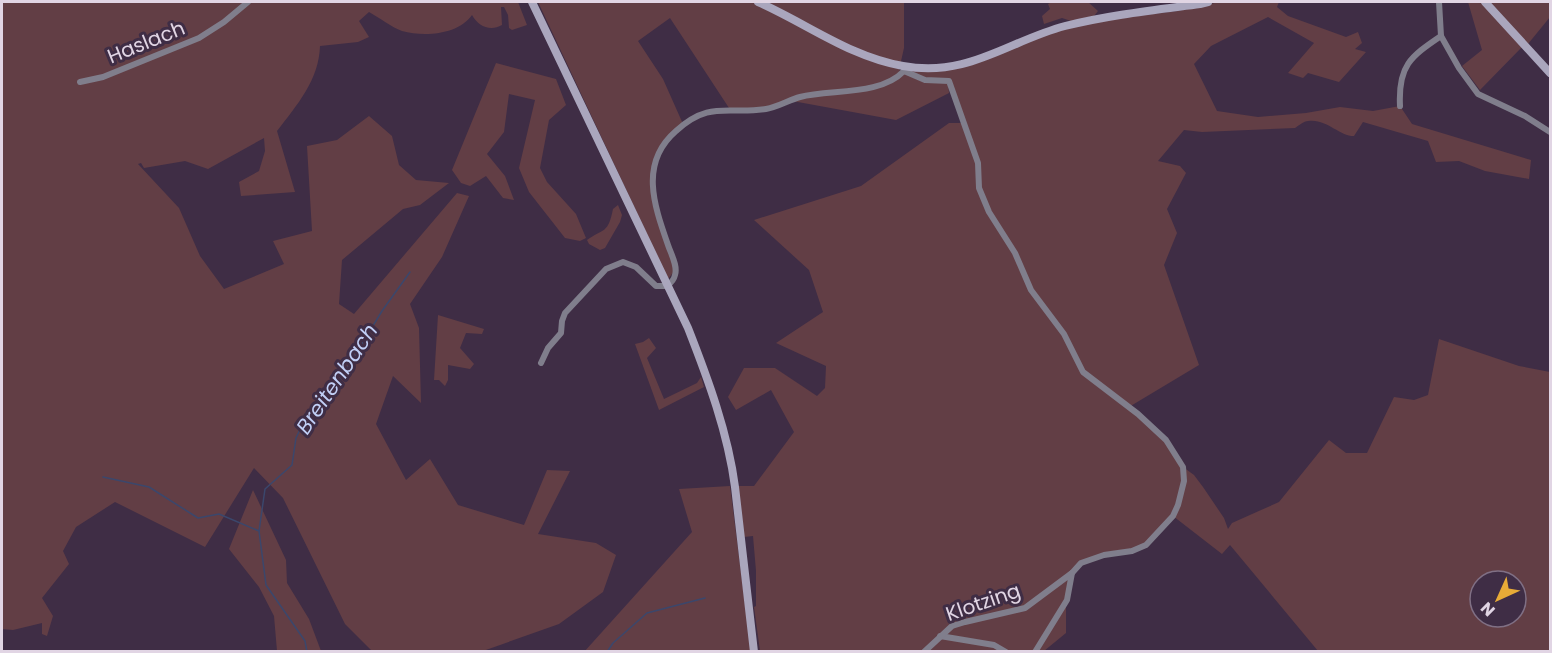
<svg xmlns="http://www.w3.org/2000/svg" width="1552" height="653" viewBox="0 0 1552 653" font-family="Poppins,sans-serif">
	<rect width="100%" height="100%" fill="#3f2d45"/>
	<g fill="#623e45" fill-rule="evenodd">
		<path d="M2 2H518L527 25 512 30 509 28 508 15 504 7H501L502 25C490 32 478 26 472 15 458 35 424 37 402 31 391 27 380 18 369 12L359 21 369 37 358 42 320 46C319 80 297 105 277 131L295 192 241 196 239 182 259 171 265 151 264 138 208 169 185 161 144 168 141 163 138 164 179 208 200 256 224 289 284 264 273 241 312 231 307 146 337 140 369 116 392 136 399 165 416 180 449 183 420 205 403 209 342 260 339 304 354 314 457 193 469 196 442 257 410 304 419 328 421 403 393 376 376 424 406 480 430 459 458 505 524 525 547 470 570 471 538 534 596 543 616 555 603 592 559 624 483 651H372L345 624 283 498 254 468 205 547 115 502 76 527 63 551 69 564 42 598 53 616 47 636 42 634V623L13 630 2 629Z"/>
		<path d="M538 2H904V48L899 70 924 81 948 83 949 93 896 120 787 100 762 110 729 108 670 18 638 41 663 79 683 124C675 132 663 142 658 152 642 189 665 233 676 269L668 279Z"/>
		<path d="M1052 2H1088L1098 11 1094 16 1071 21 1062 18 1044 24 1042 16 1050 9 1048 4Z"/>
		<path d="M1219 2H1279L1277 7 1288 16 1346 37 1358 32 1362 43 1355 49 1366 52 1339 82 1308 73 1303 78 1288 73 1314 43 1268 17 1211 46 1194 64 1217 111 1258 117 1306 113 1340 107 1373 111 1400 106 1412 124 1531 160 1529 179 1485 171 1459 161 1436 162 1428 141 1363 122 1354 136C1339 136 1326 118 1308 121 1304 121 1298 126 1295 128L1202 132 1184 130 1158 161 1180 166 1186 173 1167 209 1177 233 1164 265 1199 365 1129 407 1166 440 1183 467 1194 475 1203 487 1224 518 1228 529 1232 523 1279 502 1329 440 1346 453H1367L1394 397 1414 400 1428 395 1439 339 1519 366 1550 372V651H1318L1230 545 1222 554 1173 516 1146 545 1081 563 1072 574 1066 603V633L1044 651H760L754 607 756 606V571L753 536 744 537 738 486H754L794 432 771 390 736 410 728 397 744 368H775L817 396 825 388 826 366 776 343 823 312 809 270 754 220 861 186 949 123H964L951 80 927 78 911 73 912 71 932 72 1083 22 1178 11ZM1480 581H1516V617H1480Z"/>
		<path d="M1468 2H1482L1522 47 1480 90 1462 66 1482 50Z"/>
		<path d="M1489 2H1550V17L1528 44Z"/>
		<path d="M496 63 556 79 566 105 549 120 540 168 547 182 576 214 586 238 580 241 565 238 529 192 519 168 535 100 509 94 504 132 487 154 505 176 514 200 503 198 486 176 470 186 461 183 452 170Z"/>
		<path d="M618 205 622 215 620 222 605 248 600 250 589 244 587 240C604 228 608 234 613 209Z"/>
		<path d="M438 315 484 329 482 334 466 333 460 348 474 364 470 369 448 365V380L445 386 439 380H434Z"/>
		<path d="M649 338 656 348 647 358 664 399 697 383 701 377 704 387 659 410 635 344 643 342Z"/>
		<path d="M730 486 751 651 584 652 692 532 679 489Z"/>
		<path d="M253 490 286 560 287 583 309 619 321 651H277L274 616 259 587 229 549Z"/>
	</g>
	<g fill="none" stroke-linecap="round" stroke-linejoin="round">
		<g stroke="#3b476c" stroke-width="1.5">
			<path d="M103 477 149 487 198 518 219 514 259 531"/>
			<path d="M307 652 305 641 266 585 259 531 265 489 292 465 296 438 304 421 331 395 382 311 410 272"/>
			<path d="M607 652 613 643 647 613 705 598"/>
		</g>
		<g stroke="#807e8c" stroke-width="6">
			<path d="M1441 36 1459 68 1478 94 1525 116 1550 132"/>
			<path d="M904 66V71L925 80 949 81 978 163 979 188 989 212 1015 253 1031 290 1064 334 1083 372 1138 414 1166 440 1183 467 1184 481 1178 505 1173 516 1146 545 1132 551 1104 555 1081 563 1072 573"/>
			<path d="M80 82 103 77 199 38 224 22 248 2"/>
			<path d="M1400 106C1398 66 1410 57 1441 36L1439 2"/>
			<path d="M541 363 548 348 561 333 562 321 565 313 606 269 623 262 636 267 656 286H667C671 283 674 280 675 275 678 266 671 254 668 245 654 205 639 163 676 131 710 100 728 115 766 109 778 107 789 100 800 97 832 89 880 96 904 71"/>
			<path d="M940 636 994 645 1006 652"/>
			<path d="M924 652 952 626 965 622 1025 608 1072 573 1067 600 1035 652"/>
		</g>
		<g stroke="#aaa6bd" stroke-width="8">
			<path d="M532 2 688 328C708 379 728 433 735 487 741 542 748 597 754 652"/>
			<path d="M758 2C806 23 850 57 903 66 968 78 1008 41 1065 26 1109 15 1155 10 1200 4L1208 2"/>
			<path d="M1485 2 1550 73"/>
		</g>
	</g>
	<g text-anchor="middle" stroke-width="6" stroke-linejoin="round" paint-order="stroke">
		<g font-size="20" fill="#e1d5e4" stroke="#3f2d45">
			<text transform="translate(146 42) rotate(-22)" y="7">Haslach</text>
			<text transform="translate(983 602) rotate(-19)" y="7">Klotzing</text>
		</g>
		<g font-size="21" font-style="italic" fill="#c1cff6" stroke="#3f2d45">
			<text transform="translate(337 379) rotate(-56)" y="7">Breitenbach</text>
		</g>
	</g>
	<rect width="1552" height="653" fill="none" stroke="#e1d5e4" stroke-width="6"/>
	<g transform="translate(1498 599) rotate(225)"><circle r="28" fill="#3f2d45" stroke="#807085" stroke-width="1.5"/>
	<path d="M0-4.5L10 22L0 15L-10 22Z" fill="#e8ab37"/>
	<text y="-9" font-size="16" font-weight="bold" text-anchor="middle" fill="#e1d5e4">N</text>
	</g>
</svg>
